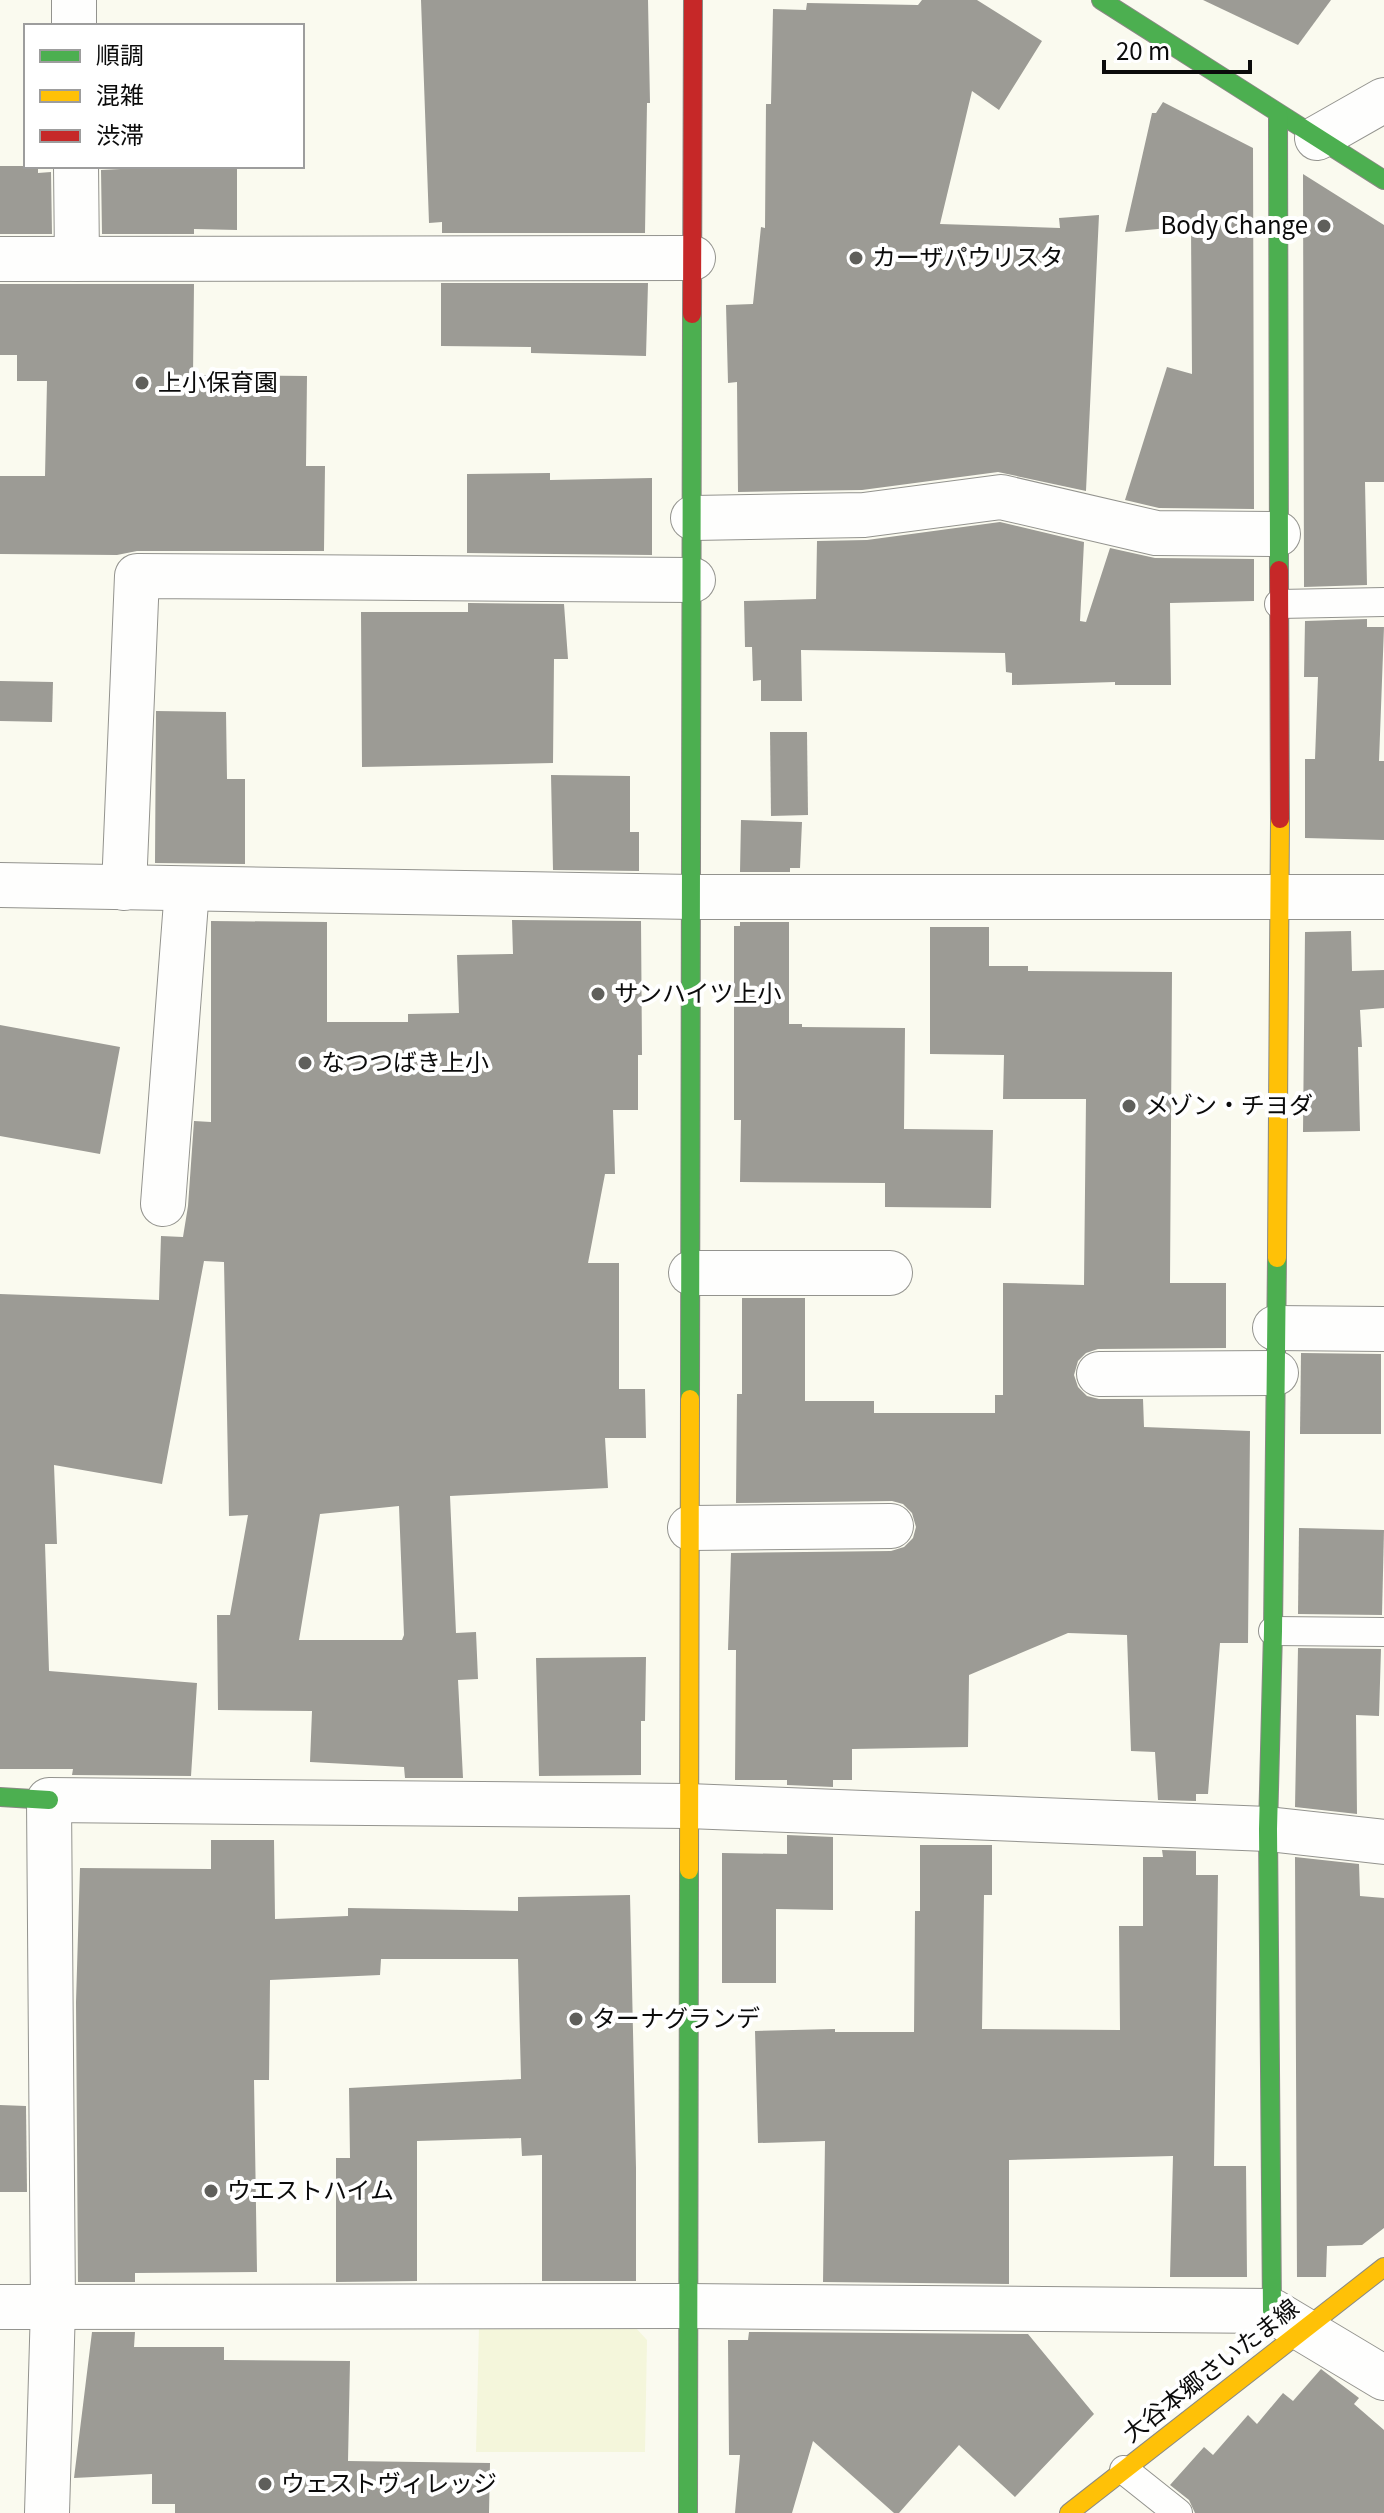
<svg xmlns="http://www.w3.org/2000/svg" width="1384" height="2513" viewBox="0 0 1384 2513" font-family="Georgia,'Noto Sans JP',serif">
	<rect width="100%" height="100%" fill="#fafaef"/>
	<path fill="#f4f6db" d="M479 2327H635L647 2340 645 2452H476Z"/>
	<g fill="#9c9b95" fill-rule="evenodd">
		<path d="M421 0H648L650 103H647L645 233H442V222L429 223Z"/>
		<path d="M922 0H977L1042 41 999 110 972 91 940 224 1060 228 1059 218 1099 215 1086 491 998 472 862 490 738 492 737 382 728 383 726 305 753 304 761 227 765 228 766 104H771L773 9 806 10 807 3 918 5Z"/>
		<path d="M1203 0H1331L1298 45Z"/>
		<path d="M1163 102 1253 148 1254 509 1159 508 1125 500 1167 367 1192 374 1191 226 1125 232 1152 113H1156Z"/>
		<path d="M0 166H38V173L51 172 52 234H0Z"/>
		<path d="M179 166H237V230L194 229V234H102L101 170Z"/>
		<path d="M1303 174 1384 225V482H1365L1367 585 1304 587Z"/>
		<path d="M441 283H648L646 356 531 353V347L441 346Z"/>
		<path d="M0 284H194L193 375 307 376 306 466H325L324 551H137L117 555 0 554V476H45L47 381H17V355H0Z"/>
		<path d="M550 473V480L652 478V555L467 553V474Z"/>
		<path d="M1000 522 1084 542 1080 621 1086 622 1110 548 1155 558 1254 559V601L1170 603 1171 685H1115V682L1012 685V673L1006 672 1005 653 801 650 802 701H761V680L753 681 752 647H745L744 601 816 599 817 541 867 540Z"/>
		<path d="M468 603 564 604 568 659H554L553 763 362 767 361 612H468Z"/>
		<path d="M1367 619V627H1384L1379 761H1384V840L1305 838V759H1315L1318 677H1304L1305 621Z"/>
		<path d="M0 681 53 682 52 722 0 721Z"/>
		<path d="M156 711 226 712 227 779H245V864L155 863Z"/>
		<path d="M770 732H807L808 815 771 816Z"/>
		<path d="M551 775 630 776V832H639V871L553 870Z"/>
		<path d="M741 820 802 822 800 868H790V872H740Z"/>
		<path d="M512 920 641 921 642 1055H638V1110H613L615 1174H605L588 1263H619V1389H645L646 1438H605L608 1488 450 1496 456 1633 476 1632 478 1679 458 1680 463 1778H405L404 1767 310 1762 312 1711 218 1710 217 1615H230L248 1515 229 1516 224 1262 204 1261 162 1484 54 1465 57 1544H45L49 1671 197 1683 191 1776 72 1775 73 1769H0V1294L159 1300 161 1236 183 1237 188 1206 194 1121 211 1122V921L327 922V1022H408V1014L459 1013 457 955 513 954ZM399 1506 404 1635 402 1640H299L320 1514Z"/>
		<path d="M740 922H789V1024H802V1027L905 1028 904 1129 993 1130 991 1208 885 1207V1183L740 1182 741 1120H734V926H740Z"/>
		<path d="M930 927H989V966H1028V971L1172 972 1170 1283H1226V1348L1098 1349 1086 1353 1078 1361 1074 1375 1078 1387 1087 1396 1099 1399H1143L1144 1427 1250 1431 1248 1643H1220L1208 1794H1196V1801L1158 1800 1155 1752 1131 1751 1127 1635 1068 1633 969 1675 968 1747 852 1749V1780H833V1787L787 1785V1780H735L736 1650H728L731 1553 891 1551 904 1547 913 1538 916 1527 912 1513 903 1504 892 1501 736 1503 737 1394H742V1298H805V1401H874V1413H995V1395H1003V1283L1084 1285 1086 1099H1003L1004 1055 930 1054Z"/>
		<path d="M1351 931 1352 971 1384 970V1008L1360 1010 1362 1047H1358L1360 1131 1303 1132 1305 932Z"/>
		<path d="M0 1025 120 1047 100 1154 0 1136Z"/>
		<path d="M1301 1353 1381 1354V1434H1300Z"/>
		<path d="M1299 1528 1384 1530 1382 1615 1298 1614Z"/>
		<path d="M1298 1648 1381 1649 1379 1716 1356 1715 1357 1814 1295 1807Z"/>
		<path d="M646 1657 645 1721H641V1775L539 1776 536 1658Z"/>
		<path d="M787 1835 833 1837V1910L776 1909V1983H722V1853L787 1854Z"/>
		<path d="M211 1840H274L275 1919 348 1916V1908L518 1911V1897L630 1895 636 2168V2281H542V2155L522 2156 521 2138 417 2141V2281L336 2282V2158H350L349 2088 521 2079 518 1959H381L380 1975 270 1980 269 2080H254L257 2272 135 2273V2282H78L76 2002 80 1868 211 1869Z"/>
		<path d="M920 1845H992V1895H984L982 2029 1120 2030 1119 1926H1143V1857H1163L1162 1850 1196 1851V1875H1218L1214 2166H1246L1247 2277H1170L1173 2156 1009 2160V2284L823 2282 825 2141 758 2143 755 2031 835 2029V2032H914L915 1911H920Z"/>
		<path d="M1295 1857 1359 1864 1360 1896 1384 1898V2228L1362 2245 1327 2246 1326 2277H1297Z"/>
		<path d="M0 2105 26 2106 27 2192H0Z"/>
		<path d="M92 2332H135L134 2347H224V2360L350 2361 348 2461 490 2463 489 2513H175V2504H152V2474L74 2478Z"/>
		<path d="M749 2332 1028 2334 1094 2414 1015 2497 959 2445 899 2513H894L813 2441 792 2513H735L740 2455H729L728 2340H748Z"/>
		<path d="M1321 2369 1359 2398 1354 2404 1384 2430V2513H1195L1189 2500 1170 2485 1204 2447 1213 2455 1248 2415 1257 2424 1283 2393 1293 2401Z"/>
	</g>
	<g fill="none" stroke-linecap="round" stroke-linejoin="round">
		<g stroke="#93938e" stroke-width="30">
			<g id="lane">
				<path d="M1279 604 1384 602"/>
				<path d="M1273 1631 1384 1632"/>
				<path d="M1124 2470 1178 2513"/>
			</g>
		</g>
		<g stroke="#93938e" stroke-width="46">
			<g id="street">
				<path d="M74 0V26"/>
				<path d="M1317 138 1384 100"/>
				<path d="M76 166 77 259"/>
				<path d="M0 259 693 258"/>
				<path d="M693 518 864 515 1001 497 1156 533 1278 534"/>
				<path d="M0 885 693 897H1384"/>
				<path d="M124 888 137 576 693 580"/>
				<path d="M163 1204 187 889"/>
				<path d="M691 1273H890"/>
				<path d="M1275 1328 1384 1329"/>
				<path d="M1099 1374 1276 1373"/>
				<path d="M690 1528 891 1526"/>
				<path d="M0 2307 687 2306 1272 2311 1384 2378"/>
				<path d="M47 2513 53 2307 49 1800 688 1806 1268 1829 1384 1842"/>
			</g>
		</g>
		<g stroke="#898984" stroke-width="20">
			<g id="fast">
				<path d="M1101 0 1384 180"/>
				<path d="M1278 114 1279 570"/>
				<path d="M690 1399 692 314"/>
				<path d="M0 1797 49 1800"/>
				<path d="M1272 2311 1268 1829 1273 1631 1277 1258"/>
				<path d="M688 2513 689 1870"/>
			</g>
		</g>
		<g stroke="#898984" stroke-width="20">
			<g id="slow">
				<path d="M1277 1258 1280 819"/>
				<path d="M689 1870 690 1399"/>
				<path d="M1069 2513 1384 2267"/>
			</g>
		</g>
		<g stroke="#898984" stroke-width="20">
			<g id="jam">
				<path d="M692 314 693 0"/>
				<path d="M1279 570 1280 819"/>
			</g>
		</g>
		<use href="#lane" stroke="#fefefd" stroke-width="28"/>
		<use href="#street" stroke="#fefefd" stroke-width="44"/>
		<use href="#fast" stroke="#4caf50" stroke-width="18"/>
		<use href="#slow" stroke="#ffc107" stroke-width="18"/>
		<use href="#jam" stroke="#c62828" stroke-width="18"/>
	</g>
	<g fill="#5f5f5b" stroke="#fff" stroke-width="3">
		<circle cx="1324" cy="226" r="8"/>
		<circle cx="856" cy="258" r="8"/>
		<circle cx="142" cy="383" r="8"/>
		<circle cx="598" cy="994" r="8"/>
		<circle cx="305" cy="1063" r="8"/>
		<circle cx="1129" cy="1106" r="8"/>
		<circle cx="576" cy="2019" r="8"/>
		<circle cx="211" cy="2191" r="8"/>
		<circle cx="265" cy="2484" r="8"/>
	</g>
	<g text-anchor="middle" stroke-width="8" stroke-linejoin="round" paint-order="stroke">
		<g font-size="24" fill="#0b0b0b" stroke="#fff" text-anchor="start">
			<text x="1308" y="234" text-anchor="end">Body Change</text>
			<text x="872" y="266">カーザパウリスタ</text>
			<text x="158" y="391">上小保育園</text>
			<text x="614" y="1002">サンハイツ上小</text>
			<text x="321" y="1071">なつつばき上小</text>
			<text x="1145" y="1114">メゾン・チヨダ</text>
			<text x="592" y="2027">ターナグランデ</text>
			<text x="227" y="2199">ウエストハイム</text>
			<text x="281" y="2492">ウェストヴィレッジ</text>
		</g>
		<g font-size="24" fill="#0b0b0b" stroke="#fff">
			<text transform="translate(1211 2371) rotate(-38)" y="8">大谷本郷さいたま線</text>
		</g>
	</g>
	<rect x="24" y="24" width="280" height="144" fill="#ffffff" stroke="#9d9d9d" stroke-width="2"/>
	<rect x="40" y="50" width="40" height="12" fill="#4caf50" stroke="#9d9d9d" stroke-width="2"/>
	<text x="96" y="64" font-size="24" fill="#0b0b0b">順調</text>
	<rect x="40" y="90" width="40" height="12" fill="#ffc107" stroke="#9d9d9d" stroke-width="2"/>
	<text x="96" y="104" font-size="24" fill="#0b0b0b">混雑</text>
	<rect x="40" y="130" width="40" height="12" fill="#c62828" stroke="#9d9d9d" stroke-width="2"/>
	<text x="96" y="144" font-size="24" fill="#0b0b0b">渋滞</text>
	<path d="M1104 60v12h146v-12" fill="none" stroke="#0b0b0b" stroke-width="4"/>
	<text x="1116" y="60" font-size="24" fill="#0b0b0b" stroke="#ffffff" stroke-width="6" paint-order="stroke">20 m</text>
</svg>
